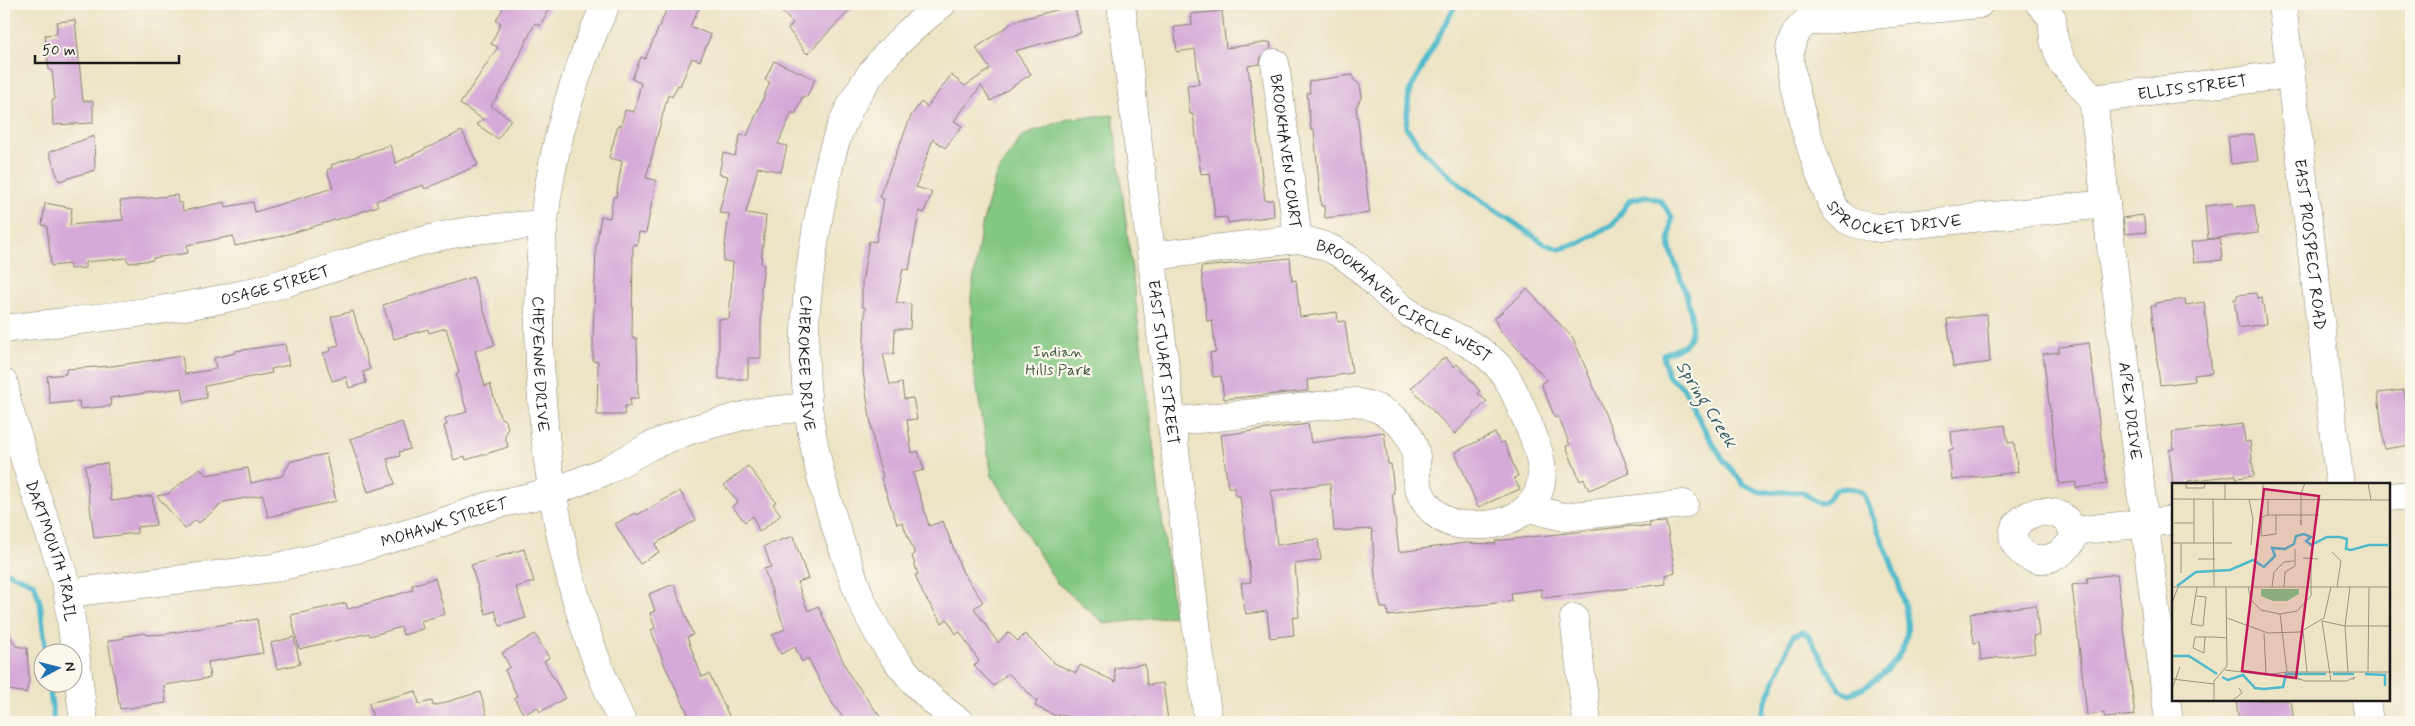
<svg xmlns="http://www.w3.org/2000/svg" width="2415" height="726" viewBox="0 0 2415 726" font-family="Mynerve,sans-serif">
	<rect width="100%" height="100%" fill="#fbf7ec"/>
	<filter id="ink" filterUnits="userSpaceOnUse"><feTurbulence type="fractalNoise" baseFrequency=".02" numOctaves="2"/><feDisplacementMap in="SourceGraphic" scale="10" xChannelSelector="R" yChannelSelector="G"/><feConvolveMatrix kernelMatrix="1 2 1 2 8 2 1 2 1" color-interpolation-filters="sRGB"/></filter>
	<filter id="wash" filterUnits="userSpaceOnUse"><feTurbulence type="fractalNoise" baseFrequency=".0096" numOctaves="4" result="noise"/><feDisplacementMap in="SourceGraphic" scale="20" xChannelSelector="R" yChannelSelector="G"/><feGaussianBlur stdDeviation="1.12" result="paint"/><feColorMatrix in="noise" values="0 0 0 0 0 0 0 0 0 0 0 0 0 0 0 0 0 1.4 0 .05"/><feComposite in="paint" operator="in"/></filter>
	<g filter="url(#wash)">
		<rect width="100%" height="100%" fill="#ede4c5"/>
		<path fill="#83c882" stroke="#50724f" d="M1113 115 1174 616 1105 624 1056 582 992 476 973 366 971 297 981 229 996 175 1022 136 1071 118Z"/>
		<g fill="none" stroke-linecap="round" stroke-linejoin="round">
			<g stroke="#4eb9cb" stroke-width="5.5">
				<path d="M1456 4 1409 92 1406 127 1425 153 1465 189 1545 244 1559 249 1579 243 1613 224 1630 200 1645 196 1660 200 1672 217C1671 226 1668 239 1670 248 1675 269 1706 327 1684 345 1679 349 1669 350 1663 355L1668 376 1683 387 1703 427 1722 458 1744 485 1760 492H1802L1816 502 1821 503 1827 500 1836 489C1847 488 1854 487 1863 494 1876 527 1911 600 1907 633 1903 662 1875 684 1849 694L1839 689 1808 635 1802 632 1793 636 1762 711 1766 722"/>
				<path d="M4 571 34 584 40 602 46 654"/>
				<path d="M49 684 54 722"/>
			</g>
		</g>
		<g id="blocks">
			<g fill="#d6aad8">
				<path d="M505 4H551L540 26 535 23 507 82 491 106 511 119 498 139 476 124 484 120 460 104 498 47 491 44 501 23 496 21Z"/>
				<path d="M669 4H701L690 26 711 35 700 61 692 58 680 86 678 85 672 97 668 95 646 178 656 180 646 233 639 232 637 245 633 244 632 338H637L638 398H630V406H625L624 415H597L598 361H593V338L596 247 601 216 610 218 613 197H616L622 161 609 158 618 125 621 126 625 110 634 112 641 83 632 79 641 57 645 59Z"/>
				<path d="M773 4H856L807 54 788 29 793 23Z"/>
				<path d="M1074 5 1081 33 1015 51 1031 74 991 101 981 86 954 121 962 126 945 148 933 139 916 187 932 192 924 213 919 211 909 270 903 269 896 303 911 304 910 329H895L894 354H883L890 385 902 383 904 399 913 398 917 419 907 420 912 453 918 451 924 470 913 473 929 526 943 521 962 571 983 602 974 608 998 643 1008 632 1018 641 1025 634 1054 663 1076 673 1080 665 1116 682 1114 668 1145 664 1147 685 1163 683 1168 721 1137 722V717L1081 722 1059 714 1058 717 1035 706 1037 701 1008 673 994 686 974 666 979 661 960 632 956 634 947 619 942 623 923 594 915 575 918 574 912 556 915 554 902 522 897 524 881 478 883 477 875 450 863 372 865 307H862V282L869 241 876 242 884 199 879 197 911 116 921 102 927 107 951 75 965 86 990 69 976 48 1015 21Z"/>
				<path d="M1222 11 1226 48 1270 42 1271 48 1261 57 1260 64 1248 66 1265 200H1273L1274 216 1228 223 1227 217 1215 218 1210 173 1201 174 1193 114H1190L1187 85 1199 84 1195 49 1177 52 1174 27 1192 25 1191 14Z"/>
				<path d="M75 20 83 101H93V123L53 125 52 100H55L52 70H49L45 35 57 34V22Z"/>
				<path d="M774 61 815 79 807 97 803 96 795 114 792 112 778 144 787 146 781 172 758 167 746 213 766 216 761 264 764 265 761 287V358H748V379H719V319H729L733 262 723 261 729 214 719 213 728 176 719 174 723 153 735 156 740 135 747 136 770 82 765 80Z"/>
				<path d="M1353 75V79L1360 85 1362 96 1356 107 1370 213 1325 218 1324 206H1321L1314 130H1311L1307 93H1310L1309 81Z"/>
				<path d="M462 131 478 165 425 189 423 185 376 201 378 206 349 216 278 237 235 246 233 236 187 245 188 253 153 258V260L129 263 126 258 85 262V268L70 269V264L51 266 47 226 42 225 45 203 72 208 70 225 123 220 120 201 177 195 178 203H182L183 211 225 202 226 207 253 202 255 212 333 188 327 170 332 168 331 165 390 145 396 163Z"/>
				<path d="M2254 134 2258 161 2231 164 2228 137Z"/>
				<path d="M94 136 95 170 59 181 49 152Z"/>
				<path d="M2233 203 2234 207 2254 205 2258 233 2208 239 2205 206Z"/>
				<path d="M2143 215 2146 232 2125 234 2123 218Z"/>
				<path d="M2220 238 2222 260 2194 263 2191 242Z"/>
				<path d="M1290 258 1292 281 1296 280 1300 317 1337 312 1338 322 1345 321 1352 373 1307 380 1308 391 1224 399 1221 376 1213 377 1210 353 1216 352 1212 320 1207 321 1201 267Z"/>
				<path d="M473 277 495 345 475 351 485 386 490 384 500 417 506 421 508 428 505 436 508 447 466 460 465 456 454 460 444 426 447 425 445 418 467 412 456 375 459 373 446 328 429 333 428 329 394 339 383 305Z"/>
				<path d="M1527 289 1573 338 1630 473 1589 490 1584 479 1580 481 1566 446 1570 445 1558 416 1555 418 1541 383 1547 380 1500 330 1494 319Z"/>
				<path d="M2256 293 2257 298 2262 297 2266 324 2238 328 2234 299H2237V295Z"/>
				<path d="M2185 299 2186 305 2204 302 2212 373 2194 375 2195 381 2160 385 2151 306H2155V303Z"/>
				<path d="M353 311 370 370 363 372 366 383 349 388 346 377 332 381 323 353 331 351 330 347 339 345 331 317Z"/>
				<path d="M1987 314 1990 362 1953 367 1947 319Z"/>
				<path d="M2089 343 2107 484 2076 488V482L2059 484 2043 354 2059 352V347Z"/>
				<path d="M285 344 289 365 271 369 272 373 205 386 207 398 184 402 182 388 110 398 111 406 80 409 79 401 50 404 47 376 66 374V369L112 366 182 356 185 374 216 369 214 358 235 353V351Z"/>
				<path d="M1445 357 1454 367 1457 364 1480 391 1478 394 1487 401 1455 434 1411 388Z"/>
				<path d="M2404 390 2407 411 2411 410V445L2384 449 2378 393Z"/>
				<path d="M402 422 410 449 399 452 400 456 387 459 395 484 368 492 350 439Z"/>
				<path d="M1308 424 1311 443 1384 432 1388 464H1391L1394 493H1392L1399 552 1465 543 1496 544 1495 541 1631 526 1650 527 1649 523 1666 522 1675 572 1665 575 1666 584 1542 598 1541 589 1511 593 1512 601 1388 616 1387 608H1381L1375 577 1372 529 1334 531 1330 483 1271 491 1277 545 1318 539 1321 560 1295 564 1299 617 1292 618 1294 635 1270 638 1267 611 1246 614 1244 606 1241 583 1251 582 1240 496H1236L1234 487H1228L1221 435Z"/>
				<path d="M2243 424 2245 442 2250 441 2254 476 2236 478V475L2188 481 2189 484 2173 485 2169 450 2174 449 2172 432Z"/>
				<path d="M2005 425 2008 443 2014 442 2018 472 1952 480 1949 450 1953 449 1951 432Z"/>
				<path d="M1495 433 1500 443 1504 442 1518 476 1514 478 1520 489 1478 507 1455 452Z"/>
				<path d="M326 454 336 501 268 517 263 495 224 502 199 523 196 520 185 529 157 496 168 494 200 468 206 475 248 468 251 483 282 476 291 461Z"/>
				<path d="M107 463 111 501 152 496 156 525 137 527V533L94 538 85 466Z"/>
				<path d="M748 466 776 502 773 504 781 515 759 532 753 516 745 522 732 506 738 502 724 485Z"/>
				<path d="M680 491 696 520 655 544 659 552 640 564 615 524 635 513 637 515Z"/>
				<path d="M793 536 808 579 797 582 808 611 818 606 849 674 884 722H846L828 697 808 658 802 662 795 647 781 654 772 635 785 629 764 569 771 567 764 546Z"/>
				<path d="M524 549 534 582 516 587 526 618 500 626 495 611 486 614 471 565Z"/>
				<path d="M2117 574 2135 715 2105 718 2104 713 2087 715 2072 585 2088 583 2087 578Z"/>
				<path d="M435 578 445 614 421 621 423 629 403 635 401 627 370 636 369 633 299 649 291 615 346 603 348 609 413 590 412 585Z"/>
				<path d="M674 584 693 635 687 637 702 677 709 674 732 722H692L665 666 651 630 655 628 650 613 655 611 649 594Z"/>
				<path d="M2036 605 2039 635 2033 636 2035 653 1981 660 1979 642 1974 643 1970 613Z"/>
				<path d="M257 619 263 653 208 662 210 678 164 685 166 703 120 709 108 641 124 638V636L146 633 147 635 165 634Z"/>
				<path d="M4 626 16 646 27 648 29 680 26 693 4 689Z"/>
				<path d="M535 634 549 658 544 661 565 698 540 712 537 707 524 715 514 698 517 696 505 670 510 667 502 653Z"/>
				<path d="M294 637 300 664 277 669 271 643Z"/>
				<path d="M416 691 419 704 432 701 433 706 480 692 489 722H374L369 703Z"/>
				<path d="M2236 700H2291L2294 722H2239Z"/>
			</g>
		</g>
	</g>
	<g filter="url(#ink)">
		<use href="#blocks" fill-opacity="0" stroke="#848070" stroke-width="1"/>
		<g fill="none" stroke-linecap="round" stroke-linejoin="round">
			<g stroke="#848070" stroke-width="29">
				<g id="minor">
					<path id="s1" d="M606 4C544 136 532 257 542 401 550 513 575 621 622 722"/>
					<path id="s2" d="M942 4C899 37 862 75 841 127 830 154 826 181 820 209 811 260 803 310 805 362 806 423 820 482 840 540 847 559 853 578 860 597 880 645 917 693 960 722"/>
					<path id="s3" d="M1121 4 1208 722"/>
					<path id="s4" d="M1979 4 1806 22C1796 31 1792 37 1790 51 1786 73 1823 195 1838 212 1849 225 1864 226 1879 228L2106 204"/>
					<path d="M2040 4 2052 18 2054 40 2061 61 2093 99"/>
					<path id="s5" d="M1275 63 1298 239"/>
					<path id="s6" d="M2093 99 2169 722"/>
					<path id="s7" d="M2093 99 2291 74"/>
					<path id="s8" d="M1152 256 1298 239C1311 242 1325 245 1337 252 1365 267 1383 295 1409 313 1436 330 1470 339 1494 362 1508 375 1516 396 1524 414 1538 446 1557 488 1521 513 1504 525 1485 526 1464 525 1442 524 1424 507 1418 486 1415 477 1417 466 1416 456 1410 424 1386 408 1356 402L1171 422"/>
					<path id="s9" d="M4 329C77 320 150 314 222 299 293 284 360 257 430 239 467 229 505 227 543 224"/>
					<path id="s10" d="M4 383 8 406 35 492 57 554 67 588 84 722"/>
					<path d="M2389 497 2411 495"/>
					<path d="M1528 508 1564 517 1684 504"/>
					<path d="M2037 512C2055 511 2066 515 2074 531 2073 542 2069 547 2060 553 2028 576 1986 529 2037 512Z"/>
					<path d="M2074 531 2174 520"/>
					<path id="s11" d="M68 593 273 568 356 549 423 529 489 506 552 492 606 471 650 446 690 430 758 412 808 407"/>
					<path d="M1574 618 1587 722"/>
				</g>
			</g>
			<g stroke="#848070" stroke-width="29">
				<g id="major">
					<path id="s12" d="M2282 4 2340 485"/>
					<path d="M2366 700 2369 722"/>
				</g>
			</g>
			<use href="#minor" stroke="#fff" stroke-width="28"/>
			<use href="#major" stroke="#fff" stroke-width="28"/>
		</g>
	</g>
	<g text-anchor="middle" stroke-width="4.5" stroke-linejoin="round" paint-order="stroke">
		<g font-size="16" fill="#1c1c1c" stroke="#fbf7ec">
			<text dy="6" stroke="none"><textPath href="#s7" startOffset="100">ELLIS STREET</textPath></text>
			<text dy="6" stroke="none"><textPath href="#s5" startOffset="89">BROOKHAVEN COURT</textPath></text>
			<text dy="6" stroke="none"><textPath href="#s4" startOffset="435">SPROCKET DRIVE</textPath></text>
			<text dy="6" stroke="none"><textPath href="#s12" startOffset="242">EAST PROSPECT ROAD</textPath></text>
			<text dy="6" stroke="none"><textPath href="#s9" startOffset="275">OSAGE STREET</textPath></text>
			<text dy="6" stroke="none"><textPath href="#s8" startOffset="271">BROOKHAVEN CIRCLE WEST</textPath></text>
			<text dy="6" stroke="none"><textPath href="#s3" startOffset="361">EAST STUART STREET</textPath></text>
			<text dy="6" stroke="none"><textPath href="#s1" startOffset="370">CHEYENNE DRIVE</textPath></text>
			<text dy="6" stroke="none"><textPath href="#s2" startOffset="401">CHEROKEE DRIVE</textPath></text>
			<text dy="6" stroke="none"><textPath href="#s6" startOffset="314">APEX DRIVE</textPath></text>
			<text dy="6" stroke="none"><textPath href="#s11" startOffset="384">MOHAWK STREET</textPath></text>
			<text dy="6" stroke="none"><textPath href="#s10" startOffset="175">DARTMOUTH TRAIL</textPath></text>
		</g>
		<g font-size="16" fill="#405840" stroke="#fbf7ec">
			<text x="1058" y="357">Indian<tspan x="1058" dy="18">Hills Park</tspan></text>
		</g>
		<g font-size="18" font-style="italic" fill="#305b62" stroke="#fbf7ec">
			<text transform="translate(1707 404) rotate(58)" y="6">Spring Creek</text>
		</g>
	</g>
	<g transform="translate(2172 483)">
		<rect width="218" height="218" fill="#ede4c5"/>
		<path d="M89 106H127V111L115 118H101L89 113Z" fill="#83c882"/>
		<path fill="none" stroke="#4eb9cb" stroke-width="2.5" d="M5 103 24 89 58 87 81 77 92 84 103 73 100 65 113 66 122 61 124 53 132 51 139 54 134 58 139 62 155 54H168L175 56 174 66 179 67 197 62H216M0 173H17L45 191M161 191H182M193 191 213 192V203M50 194 56 197 71 192 83 205 92 206 111 204 114 191H154"/>
		<path fill="none" stroke="#999481" stroke-width="1" d="M14 0V5H32L33 0M196 0 199 17M0 16 218 17M41 16 42 104M53 16V0M77 16 81 36 79 62M91 16V0M96 16V32M104 32V51L89 53 90 34 96 32H147M129 37V42V11L133 0M2 40H22M0 60H60M22 60V16M160 69 169 78 165 104M131 75 146 76M26 76H43M9 90V60M0 104H218M76 104 79 117 89 127 108 131 125 128 139 113V75M100 104 102 89 112 79 122 78M112 104 113 89 123 83V66M24 113 34 114 31 143 19 141 25 104M0 120 6 104M108 131 115 189M55 135 96 150 128 149 152 135 159 104M131 148 135 189M92 150 94 192M33 154 32 170 21 165 23 154H42L55 155M53 187 94 192 115 189H217M196 188 197 104M176 189 173 143 178 104M0 196 42 201M128 197 125 195 133 198H175L183 194 181 197M159 198 150 138 173 143H217M0 206 8 184M42 217V198L55 183 54 104M61 217 70 210 67 205M217 217 218 38"/>
		<path fill="#c2185b" fill-opacity="0.15" stroke="#c2185b" stroke-width="2.5" d="M92 6 147 13 124 195 70 188Z"/>
		<rect width="218" height="218" fill="none" stroke="#1c1c1c" stroke-width="2.5"/>
	</g>
	<rect width="2415" height="726" fill="none" stroke="#fbf7ec" stroke-width="20"/>
	<g transform="translate(58 668) rotate(83)"><circle r="24" fill="#fbf7ec" stroke="#a29f99"/>
	<path d="M0-4L9 19L0 12L-9 19Z" fill="#1f6fb2"/>
	<text y="-8" font-size="14" font-weight="bold" text-anchor="middle" fill="#1c1c1c">N</text>
	</g>
	<path d="M35 55v8h144v-8" fill="none" stroke="#1c1c1c" stroke-width="2.5"/>
	<text x="42" y="55" font-size="15" fill="#1c1c1c" stroke="#fbf7ec" stroke-width="4" paint-order="stroke">50 m</text>
</svg>
